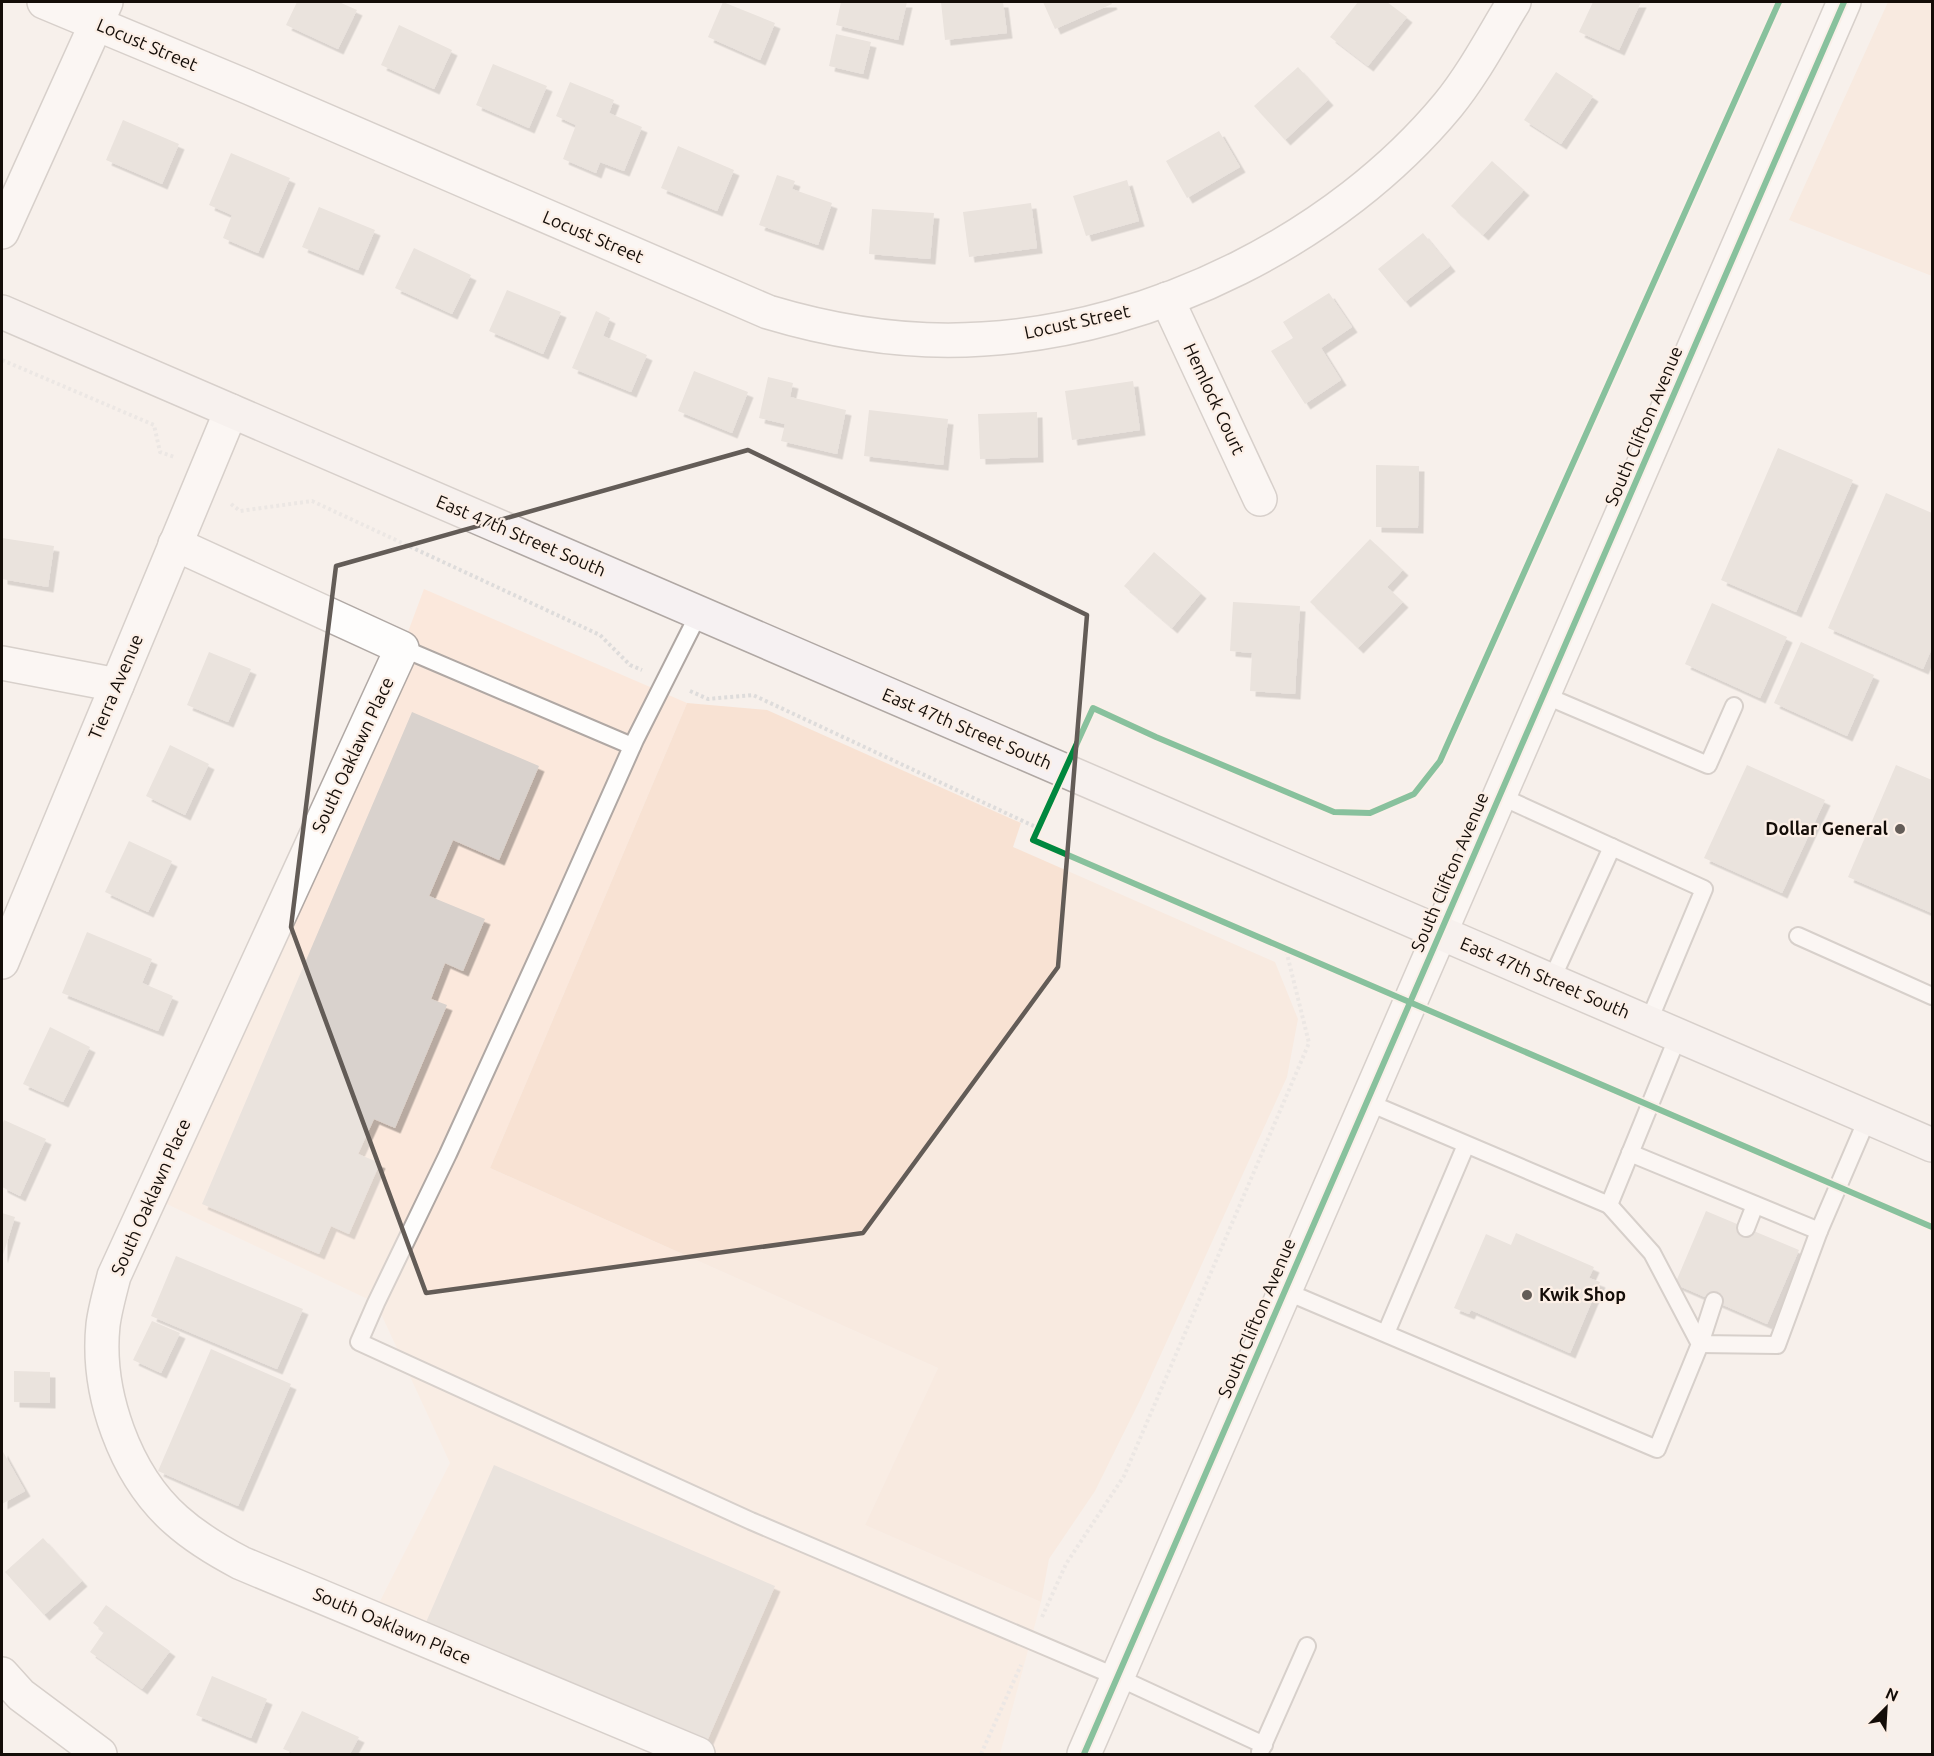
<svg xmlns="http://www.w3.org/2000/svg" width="1934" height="1756" viewBox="0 0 1934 1756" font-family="Ubuntu,sans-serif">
	<defs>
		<filter id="shadow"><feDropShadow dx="5.5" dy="5.5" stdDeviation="0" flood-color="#0004"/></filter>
	</defs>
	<rect width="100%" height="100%" fill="#f7f0eb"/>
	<path fill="#fbe8dc" d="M424 589 687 703 490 1168 938 1368 865 1525 1041 1602 1000 1754H701L376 1609 450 1463 376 1303 150 1196 402 648Z"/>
	<g fill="#f8e2d3">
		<path d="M1888 2H1932V276L1789 220Z"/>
		<path d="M687 703 767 710 1021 823 1013 847 1275 962 1298 1019 1287 1077 1141 1398 1095 1491 1049 1559 1041 1602 865 1525 938 1368 490 1168Z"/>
	</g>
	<g fill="#d9d2cd" filter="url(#shadow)">
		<path d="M297 2H339L357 10 338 49 286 25Z"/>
		<path d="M723 2 775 23 760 60 708 37Z"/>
		<path d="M841 2H907L898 40 836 25Z"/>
		<path d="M941 2H1003L1007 33 945 40Z"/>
		<path d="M1043 2H1111L1112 4 1055 29Z"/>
		<path d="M1358 2H1387L1407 17 1368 66 1330 37Z"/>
		<path d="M1593 2H1641L1619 50 1579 32Z"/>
		<path d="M399 25 452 50 434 89 381 65Z"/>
		<path d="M836 34 871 42 863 74 829 66Z"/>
		<path d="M493 64 547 86 529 128 476 105Z"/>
		<path d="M1298 67 1328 100 1285 140 1254 106Z"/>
		<path d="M1556 72 1593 96 1561 144 1524 120Z"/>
		<path d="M570 82 614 100 609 113 642 127 624 171 600 162 596 173 563 159 576 125 556 116Z"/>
		<path d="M123 120 179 144 162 184 106 160Z"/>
		<path d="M1219 131 1240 167 1187 198 1166 161Z"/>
		<path d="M678 146 734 170 717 211 661 188Z"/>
		<path d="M231 153 290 178 258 253 223 238 232 215 209 205Z"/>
		<path d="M1492 161 1524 190 1483 235 1451 206Z"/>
		<path d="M777 175 795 181 792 189 832 203 818 245 759 225Z"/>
		<path d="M1127 180 1139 221 1086 236 1073 196Z"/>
		<path d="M1031 203 1037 248 969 257 963 212Z"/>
		<path d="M319 207 375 230 358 270 302 247Z"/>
		<path d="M872 209 934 213 930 259 869 254Z"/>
		<path d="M1423 233 1450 266 1405 302 1378 269Z"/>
		<path d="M414 248 471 275 452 314 395 288Z"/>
		<path d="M507 290 561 312 543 354 489 331Z"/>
		<path d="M1329 293 1352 327 1321 348 1341 380 1305 404 1271 351 1293 338 1283 322Z"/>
		<path d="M596 311 610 318 603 336 647 355 631 392 572 368Z"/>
		<path d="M694 371 748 392 732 433 678 411Z"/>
		<path d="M768 377 793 383 790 397 846 410 837 454 781 441 785 424 759 418Z"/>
		<path d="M1133 381 1140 430 1072 440 1065 391Z"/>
		<path d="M869 410 948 419 943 465 864 456Z"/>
		<path d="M1037 412 1038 457 980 459 978 414Z"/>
		<path d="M1778 448 1853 480 1796 612 1721 580Z"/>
		<path d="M1376 465 1419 466 1418 528 1376 527Z"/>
		<path d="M1886 493 1932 513V648L1923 669 1828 628Z"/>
		<path d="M2 538 54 546 48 587 2 579Z"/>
		<path d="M1370 539 1403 570 1387 587 1403 602 1358 648 1310 602Z"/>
		<path d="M1154 552 1201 593 1172 628 1124 586Z"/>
		<path d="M1233 602 1300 606 1295 694 1250 691 1252 653 1230 651Z"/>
		<path d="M1712 603 1787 637 1760 698 1685 664Z"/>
		<path d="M1801 642 1874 675 1847 736 1774 703Z"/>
		<path d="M209 652 251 669 228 722 187 705Z"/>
		<path d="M412 712 539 766 499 860 453 840 429 896 485 919 463 971 445 963 431 999 447 1005 395 1128 374 1119 358 1154 380 1163 349 1234 331 1226 319 1254 202 1204Z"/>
		<path d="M170 745 209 764 185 815 146 796Z"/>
		<path d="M1747 765 1825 800 1782 893 1704 858Z"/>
		<path d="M1896 765 1932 780V913L1848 877Z"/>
		<path d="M129 841 172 861 148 912 105 892Z"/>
		<path d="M87 932 152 959 142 983 173 996 158 1031 62 993Z"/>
		<path d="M50 1027 90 1047 63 1102 23 1084Z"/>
		<path d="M4 1120 46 1139 20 1196 2 1187V1126Z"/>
		<path d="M1706 1211 1799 1250 1767 1324 1675 1284Z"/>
		<path d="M2 1213 15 1217 2 1258Z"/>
		<path d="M1516 1233 1594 1267 1589 1278 1600 1282 1570 1353 1471 1310 1469 1314 1454 1308 1486 1234 1511 1245Z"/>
		<path d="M176 1256 303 1309 277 1369 151 1316Z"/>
		<path d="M152 1321 180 1333 161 1373 133 1360Z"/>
		<path d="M211 1349 291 1384 238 1506 158 1471Z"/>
		<path d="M14 1371 50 1372V1403L14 1402Z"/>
		<path d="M2 1450 25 1491 2 1504Z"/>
		<path d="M494 1465 775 1586 704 1748 424 1627Z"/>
		<path d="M43 1538 82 1581 44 1615 5 1572Z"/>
		<path d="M106 1605 170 1651 142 1689 90 1652 104 1632 93 1623Z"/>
		<path d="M212 1676 267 1699 251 1738 196 1715Z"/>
		<path d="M302 1711 359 1737 350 1754H296L283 1749Z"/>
	</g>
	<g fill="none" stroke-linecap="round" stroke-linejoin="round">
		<g stroke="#b0a8a4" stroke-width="20">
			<g id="service">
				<path d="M699 613 635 740 552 926 448 1154 376 1303 359 1342 751 1521 1117 1677 1264 1745"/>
				<path d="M402 648 632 746"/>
				<path d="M1544 695 1708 765 1734 706"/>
				<path d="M1500 796 1704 889 1648 1023"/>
				<path d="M1798 936 1932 996"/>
				<path d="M1551 981 1612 847"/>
				<path d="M1367 1102 1609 1205 1678 1036"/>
				<path d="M1630 1153 1819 1231 1868 1117"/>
				<path d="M1746 1228 1755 1205"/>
				<path d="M1285 1291 1657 1449 1700 1344 1652 1253 1609 1205"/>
				<path d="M1714 1301 1700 1344 1777 1345 1819 1231"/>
				<path d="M1386 1333 1466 1145"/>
				<path d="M1260 1752 1307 1646"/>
			</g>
		</g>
		<g stroke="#b0a8a4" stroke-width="36">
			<g id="minor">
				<path d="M44 2 250 88 768 312C838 333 910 344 983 339 1155 329 1338 238 1448 105 1474 73 1493 36 1514 2"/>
				<path d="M2 232 106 2"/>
				<path d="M1167 299 1260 499"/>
				<path d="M175 544 402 648 114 1276C110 1292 105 1309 103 1325 96 1393 125 1475 176 1520 195 1537 218 1551 241 1563L698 1754"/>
				<path d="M2 663 117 685"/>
				<path d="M2 962 231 411"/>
				<path d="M2 1674 21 1695 100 1754"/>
			</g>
		</g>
		<g stroke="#b0a8a4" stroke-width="36">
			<path id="tertiary" d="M1084 1754 1844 2"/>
		</g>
		<g stroke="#b0a8a4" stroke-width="36">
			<path id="secondary" d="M2 312 1932 1145"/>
		</g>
		<g stroke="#dedcdb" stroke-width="4" stroke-dasharray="3 3" stroke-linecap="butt">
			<path d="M2 360 154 425 160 452 174 457"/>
			<path d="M231 504 240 511 312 501 600 635 630 665 642 670"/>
			<path d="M690 691 708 699 753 695 1038 828"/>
			<path d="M1042 1617 1066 1564 1124 1476 1309 1043 1286 950"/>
			<path d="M981 1754 1021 1665"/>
		</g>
		<use href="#service" stroke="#fefdfc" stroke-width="16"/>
		<use href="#minor" stroke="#fefdfc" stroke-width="33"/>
		<use href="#tertiary" stroke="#fefdfc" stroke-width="33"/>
		<use href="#secondary" stroke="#f6f1f2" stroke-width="33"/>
		<g stroke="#fcefe6" stroke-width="10">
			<g id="cycleway">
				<path d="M1779 2 1440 761 1414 794 1370 813 1334 812 1156 737 1093 708 1033 840 1932 1227"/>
				<path d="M1084 1754 1844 2"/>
			</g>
		</g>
		<use href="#cycleway" stroke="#00873e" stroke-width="6"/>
	</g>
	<path d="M0 0H1934V1756H0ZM748 450 1087 615 1058 967 863 1233 426 1293 291 927 336 566Z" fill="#f7f0eb" fill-opacity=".55" fill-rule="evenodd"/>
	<path fill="none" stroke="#635c57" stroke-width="4.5" stroke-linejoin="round" d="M748 450 1087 615 1058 967 863 1233 426 1293 291 927 336 566Z"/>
	<g fill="#635c57" stroke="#fcefe6" stroke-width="2">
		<circle cx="1900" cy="829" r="6"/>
		<circle cx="1527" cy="1295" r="6"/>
	</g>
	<g text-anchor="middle" stroke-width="4.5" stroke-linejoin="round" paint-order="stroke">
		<g font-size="18" fill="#140d08" stroke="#fcefe6">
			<text transform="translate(147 45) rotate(23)" y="6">Locust Street</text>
			<text transform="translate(593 237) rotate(23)" y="6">Locust Street</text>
			<text transform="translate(1077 322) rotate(-12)" y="6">Locust Street</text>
			<text transform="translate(1214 399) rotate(65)" y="6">Hemlock Court</text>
			<text transform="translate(1644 426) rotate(-67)" y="6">South Clifton Avenue</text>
			<text transform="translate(521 536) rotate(23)" y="6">East 47th Street South</text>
			<text transform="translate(116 687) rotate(-67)" y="6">Tierra Avenue</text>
			<text transform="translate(967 729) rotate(23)" y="6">East 47th Street South</text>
			<text transform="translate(353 755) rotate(-65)" y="6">South Oaklawn Place</text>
			<text transform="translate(1450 872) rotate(-67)" y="6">South Clifton Avenue</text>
			<text transform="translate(1545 978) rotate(23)" y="6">East 47th Street South</text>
			<text transform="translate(151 1197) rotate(-66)" y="6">South Oaklawn Place</text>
			<text transform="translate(1257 1318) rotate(-67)" y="6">South Clifton Avenue</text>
			<text transform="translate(392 1626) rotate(23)" y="6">South Oaklawn Place</text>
		</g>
		<g font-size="18" font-weight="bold" fill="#140d08" stroke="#fcefe6" text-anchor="end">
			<text x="1888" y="835">Dollar General</text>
			<text x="1539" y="1301" text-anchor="start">Kwik Shop</text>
		</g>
	</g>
	<rect width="1934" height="1756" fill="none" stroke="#140d08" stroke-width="6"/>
	<g transform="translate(1886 1708) rotate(24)" stroke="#fcefe6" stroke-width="4.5" paint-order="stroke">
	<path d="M0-4.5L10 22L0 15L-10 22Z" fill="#140d08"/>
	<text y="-9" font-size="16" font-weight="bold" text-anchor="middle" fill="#140d08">N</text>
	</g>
</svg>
